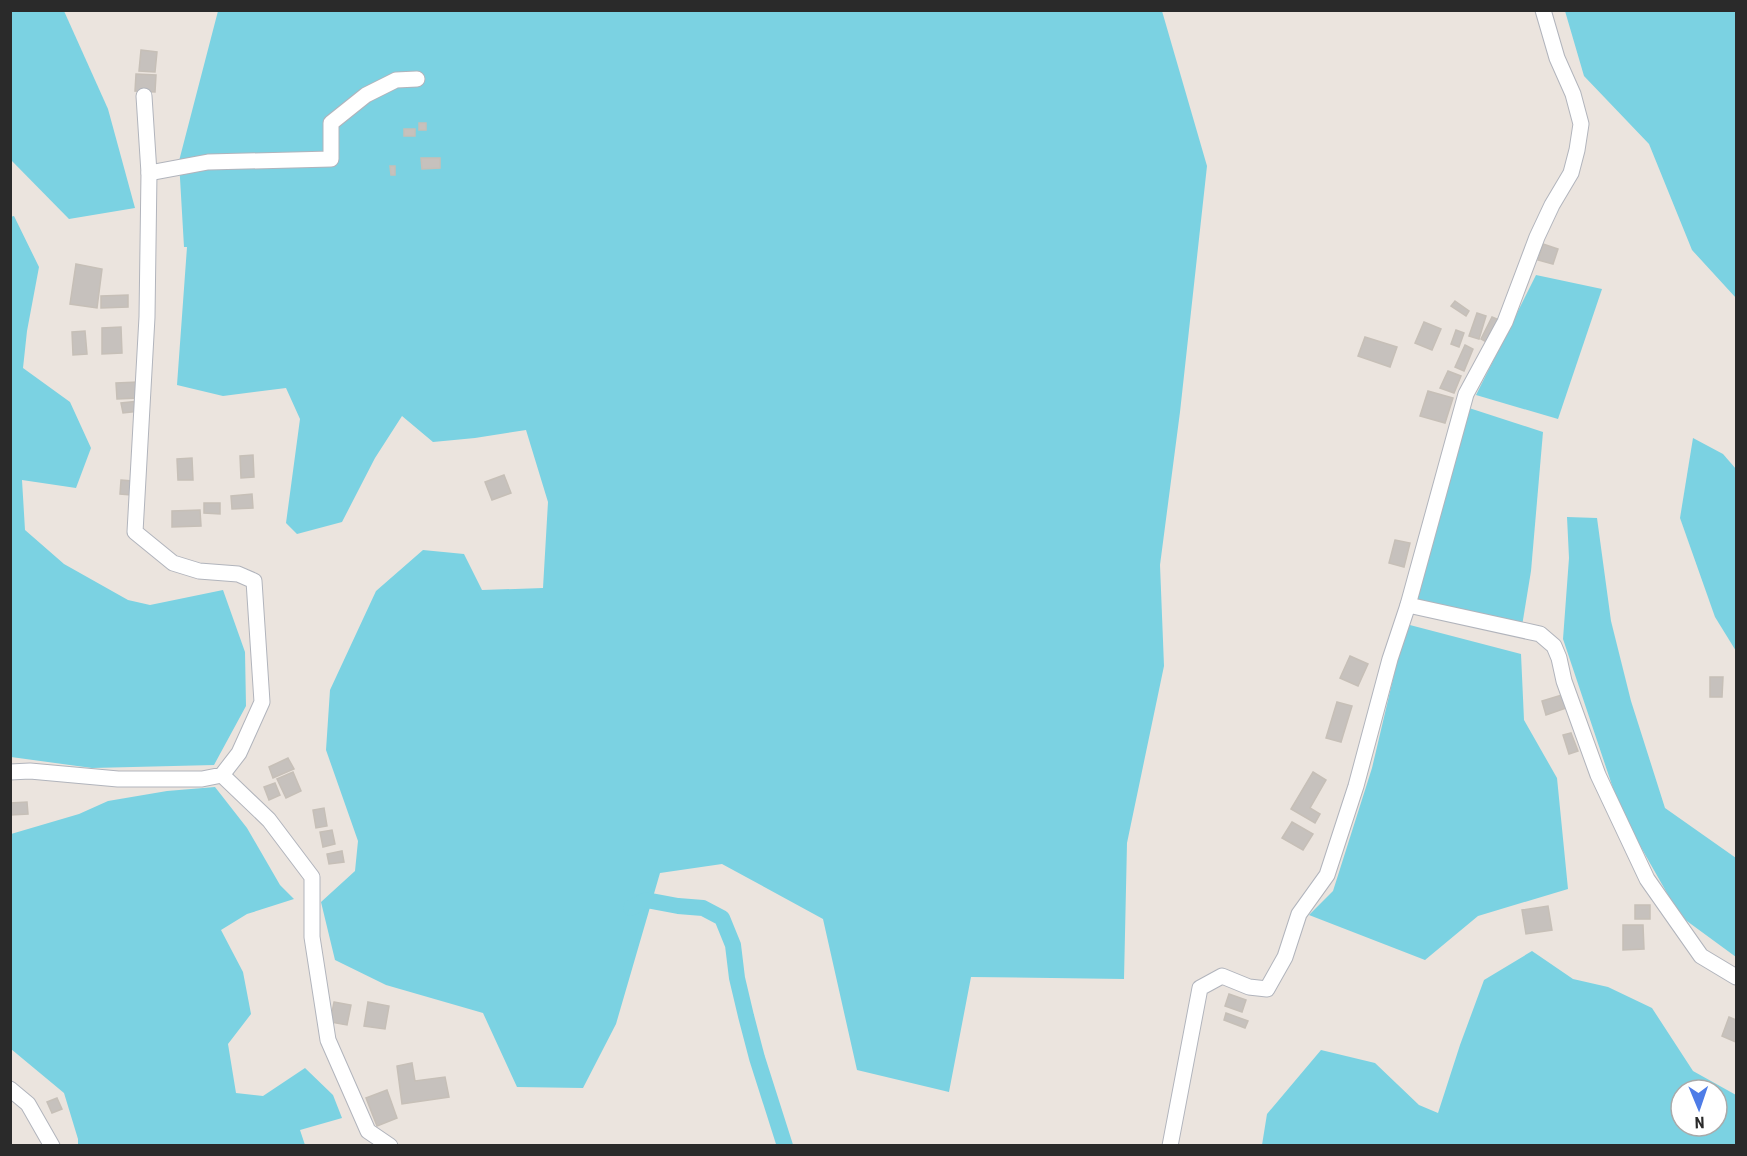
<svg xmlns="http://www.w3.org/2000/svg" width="1747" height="1156" viewBox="0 0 1747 1156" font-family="'Roboto Condensed',sans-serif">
	<rect width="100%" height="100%" fill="#ebe4de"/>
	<g fill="#7bd2e2" fill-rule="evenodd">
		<path d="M10 11H64L108 109 135 208 69 219 11 160Z"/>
		<path d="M218 11H1162L1207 166 1180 412 1160 565 1164 666 1127 843 1124 979 971 977 949 1092 857 1070 823 919 722 864 660 873 616 1024 583 1088 517 1087 483 1013 386 985 335 960 321 902 355 871 358 841 326 750 330 690 376 591 423 550 464 554 482 590 543 588 548 502 526 430 475 438 433 442 402 416 375 458 342 522 297 534 286 523 300 419 286 388 223 396 177 385 187 247H184L179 161Z"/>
		<path d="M1565 11H1736V298L1692 250 1649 144 1584 76Z"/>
		<path d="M14 216 39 267 27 331 23 368 70 402 91 448 76 488 22 480 25 530 64 564 128 600 150 605 223 590 245 652 246 706 214 765 92 768 11 757 10 217Z"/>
		<path d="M1536 275 1602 289 1558 419 1476 395Z"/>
		<path d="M1466 407 1543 432 1531 571 1522 626 1414 602Z"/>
		<path d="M1693 438 1723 454 1736 469V651L1715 617 1680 518Z"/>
		<path d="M1567 517 1597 518 1611 621 1631 701 1665 808 1736 858V957L1680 916 1621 812 1563 639 1569 558Z"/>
		<path d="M1406 624 1521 654 1524 720 1557 778 1568 889 1478 916 1425 960 1309 915 1333 891 1372 768Z"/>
		<path d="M215 787 247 828 280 885 294 899 247 914 221 930 243 972 251 1014 228 1044 236 1093 263 1096 305 1068 333 1095 342 1118 300 1130 305 1145H78V1139L64 1093 11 1049V834L79 814 108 801 167 791Z"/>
		<path d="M1532 951 1573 979 1608 987 1652 1008 1693 1071 1736 1095V1145H1262L1267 1114 1321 1050 1375 1063 1419 1105 1438 1113 1460 1045 1484 980ZM1681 1090H1717V1126H1681Z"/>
	</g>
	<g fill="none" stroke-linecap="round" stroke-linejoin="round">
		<path stroke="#7bd2e2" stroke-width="16" d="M631 908 646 900 678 906 703 908 722 918 733 945 737 978 746 1016 757 1058 785 1146"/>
	</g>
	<g fill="#c6c1bd" stroke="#c6bfb7" stroke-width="1.5">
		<path d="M141 50 157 52 155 72 139 71Z"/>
		<path d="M136 74 156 75 155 92 135 91Z"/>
		<rect x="419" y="123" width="7" height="7"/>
		<rect x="404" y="129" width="11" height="7"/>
		<path d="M421 158H440V168L422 169Z"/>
		<path d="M390 166H395V175H391Z"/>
		<path d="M1543 244 1558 249 1553 264 1538 260Z"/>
		<path d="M76 264 102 269 97 308 70 304Z"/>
		<path d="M128 295V307L101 308V296Z"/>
		<path d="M1455 301 1469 311 1466 316 1451 306Z"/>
		<path d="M1477 313 1486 316 1479 339 1469 336Z"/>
		<path d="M1492 317 1499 320 1488 343 1481 339Z"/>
		<path d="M1424 322 1441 329 1432 350 1415 343Z"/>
		<path d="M121 327 122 353 102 354V328Z"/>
		<path d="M1456 330 1464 333 1459 347 1451 344Z"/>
		<path d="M85 331 87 354 73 355 72 332Z"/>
		<path d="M1365 337 1397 347 1390 367 1358 356Z"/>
		<path d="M1465 345 1473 349 1464 371 1455 367Z"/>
		<path d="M1448 371 1461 376 1454 393 1440 388Z"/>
		<path d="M138 382 139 398 117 399 116 383Z"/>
		<path d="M1428 391 1453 398 1445 423 1420 416Z"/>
		<path d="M139 401 140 411 123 413 121 403Z"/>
		<path d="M253 455 254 477 241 478 240 456Z"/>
		<path d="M192 458 193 480H178L177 459Z"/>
		<path d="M504 475 511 493 492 500 485 482Z"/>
		<path d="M121 480 132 481 131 495 120 494Z"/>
		<path d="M252 494 253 508 232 509 231 496Z"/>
		<path d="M204 503H220V514L204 513Z"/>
		<path d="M200 510 201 526 172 527V511Z"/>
		<path d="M1395 540 1410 543 1404 567 1389 563Z"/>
		<path d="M1350 656 1368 664 1358 686 1340 678Z"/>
		<path d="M1710 677H1723L1722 697H1710Z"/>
		<path d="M1562 695 1566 708 1546 715 1542 701Z"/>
		<path d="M1337 702 1352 706 1341 742 1326 738Z"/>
		<path d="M1571 733 1578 751 1569 754 1563 735Z"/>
		<path d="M288 758 294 769 273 778 269 767Z"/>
		<path d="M293 772 301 791 286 798 277 779Z"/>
		<path d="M1313 772 1326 780 1310 808 1320 814 1315 823 1291 809Z"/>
		<path d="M275 783 280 795 269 800 264 787Z"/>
		<path d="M27 802 28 814 11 815 10 803Z"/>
		<path d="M324 808 327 826 316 828 313 810Z"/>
		<path d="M1292 822 1313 834 1303 850 1282 838Z"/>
		<path d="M332 830 335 844 323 847 320 832Z"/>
		<path d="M342 851 344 862 329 864 327 854Z"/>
		<rect x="1635" y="905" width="15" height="14"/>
		<path d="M1548 906 1552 930 1526 934 1522 910Z"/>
		<path d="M1623 925H1643L1644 949 1623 950Z"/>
		<path d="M1229 994 1246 1000 1242 1012 1225 1006Z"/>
		<path d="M334 1002 351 1005 347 1025 330 1022Z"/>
		<path d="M368 1002 389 1006 385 1029 364 1026Z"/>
		<path d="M1226 1013 1248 1021 1245 1028 1224 1020Z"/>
		<path d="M1729 1017 1736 1020V1042L1722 1036Z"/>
		<path d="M412 1063 415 1081 445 1077 449 1097 402 1104 397 1066Z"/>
		<path d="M387 1090 397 1118 377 1126 366 1098Z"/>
		<path d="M57 1098 62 1109 52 1113 47 1102Z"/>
	</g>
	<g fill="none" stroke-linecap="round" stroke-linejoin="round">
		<g stroke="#b1b4bc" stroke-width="17">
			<g id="minor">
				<path d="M149 173 208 162 331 159V123L366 95 396 80 417 79"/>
				<path d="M1408 605 1540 634 1554 646 1559 658 1564 681 1598 775 1647 879 1701 956 1736 977"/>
				<path d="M10 772 30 771 118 779H202L222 775 239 753 262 702 254 581 238 574 199 571 173 563 135 532 147 317 149 173 144 96"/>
				<path d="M222 775 269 820 312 877V937L328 1040 368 1131 390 1146"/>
				<path d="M10 1089 28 1104 52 1146"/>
				<path d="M1170 1146 1200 988 1222 976 1249 987 1267 989 1285 957 1299 914 1327 875 1356 786 1390 659 1408 605 1466 394 1505 322 1537 237 1552 205 1571 173 1577 150 1581 124 1573 94 1557 58 1543 10"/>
			</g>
		</g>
		<use href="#minor" stroke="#fff" stroke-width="15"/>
	</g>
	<rect width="1747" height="1156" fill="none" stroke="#2a2a2a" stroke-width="24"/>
	<g transform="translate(1699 1108) rotate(178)"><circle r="28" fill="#ffffff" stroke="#aaaaaa" stroke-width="1.5"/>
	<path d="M0-4.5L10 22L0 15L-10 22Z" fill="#4e7ce7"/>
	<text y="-9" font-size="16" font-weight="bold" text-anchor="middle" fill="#2a2a2a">N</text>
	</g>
</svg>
